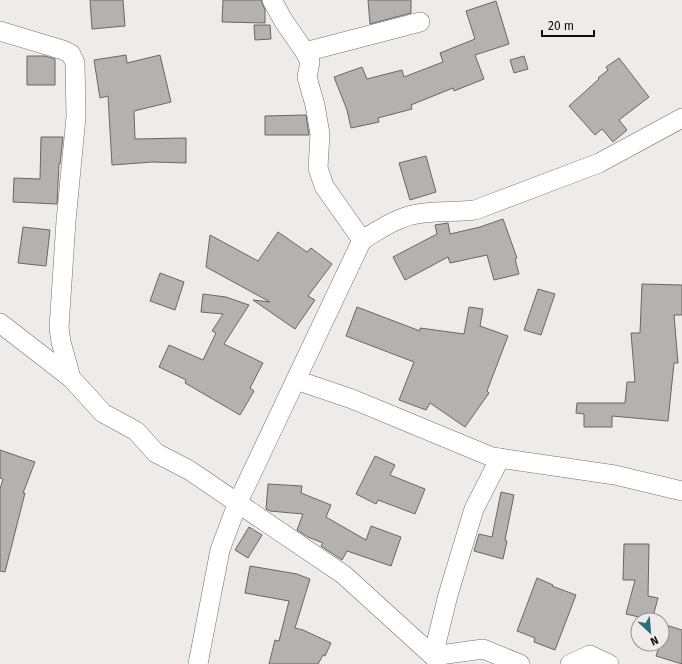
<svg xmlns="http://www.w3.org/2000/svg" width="682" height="664" viewBox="0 0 682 664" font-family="'Fira Sans',sans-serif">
	<rect width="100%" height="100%" fill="#eeebe9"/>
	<g fill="#b4b1af" stroke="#696765">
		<path d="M90 0H123L125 26 92 29Z"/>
		<path d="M223 0H261L265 10V23L222 22Z"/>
		<path d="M368 0H411V13L370 24Z"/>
		<path d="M496 1 509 44 475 55 484 79 454 91 453 88 411 105 412 109 378 118 379 122 351 128 347 110 334 77 362 67 367 79 402 70 404 77 443 62 440 53 475 39 466 11Z"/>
		<path d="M254 25H270L271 39 255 40Z"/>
		<path d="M126 55 127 63 160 55 171 102 134 111 135 139 186 138V163L153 162 112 165 108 96 100 98 94 60Z"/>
		<path d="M27 56H45L55 59V85H27Z"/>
		<path d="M524 56 528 69 514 73 510 60Z"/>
		<path d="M619 58 649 97 619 120 627 130 613 142 602 129 595 135 569 106 599 79 598 78 608 70 606 67Z"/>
		<path d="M306 115 309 135H265V116Z"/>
		<path d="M41 137H63L60 164H59L57 204 13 202 14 178 40 179Z"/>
		<path d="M426 156 436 192 410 200 399 163Z"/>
		<path d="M503 219 517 258 515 259 519 274 494 280 487 255 450 263 448 257 405 280 393 257 437 234 435 225 448 223 450 234 480 227Z"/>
		<path d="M23 227 50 230 46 266 18 263Z"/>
		<path d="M278 232 307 252 311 248 332 264 308 296 315 300 295 329 253 300 270 302 206 267 210 235 258 261Z"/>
		<path d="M160 273 184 282 175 310 150 301Z"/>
		<path d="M642 284 682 285V315H674L678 363H674L668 421 612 416V427H584V414L576 413 577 403H625L627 382H635L631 333H640Z"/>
		<path d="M538 289 555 294 541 335 524 330Z"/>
		<path d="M203 294 226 297 249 305 224 344 263 363 250 388 254 391 240 415 185 383 186 380 159 367 169 345 203 360 216 333 212 331 223 314 201 312Z"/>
		<path d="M357 307 420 331V328L464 334 469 307 483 309 480 326 508 336 487 391 489 393 465 427 430 403 426 410 399 400 414 362 346 336Z"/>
		<path d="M0 450 35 462 23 493H25L5 572 0 571V489L3 479 0 478Z"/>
		<path d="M375 456 395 465 390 475 425 489 415 514 378 500 376 504 356 494Z"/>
		<path d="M268 484 302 486 301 493 331 505 326 517 366 540 371 526 401 537 391 566 347 551 342 560 321 546 323 543 308 537 297 530 303 514 270 511 266 509Z"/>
		<path d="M501 492 514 495 505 540 507 541 503 559 474 551 479 534 492 537Z"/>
		<path d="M249 527 262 535 248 558 235 550Z"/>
		<path d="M624 544H649L648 596 658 598 652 620 626 614 635 580H623Z"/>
		<path d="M250 566 297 574 310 579 295 628 303 630 331 643 325 656 323 655 318 664H269L275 640 279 641 289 601 245 593Z"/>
		<path d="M537 578 553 585 552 586 576 595 555 650 534 642 535 638 517 631Z"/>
		<path d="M666 625 682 630V664L656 656 660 644H662V638Z"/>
	</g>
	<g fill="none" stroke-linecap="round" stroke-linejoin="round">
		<g stroke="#74716f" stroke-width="20">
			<g id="minor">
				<path d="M272 0 283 20 305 52 310 62 307 77 315 105 320 134 318 168 324 186 362 240"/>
				<path d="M0 31 63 50 71 54 75 63 76 117 66 221 59 328 61 342 71 378 103 413 136 431 156 453 189 470 344 575 433 656 448 595 474 509 500 458"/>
				<path d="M305 52 420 22"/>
				<path d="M0 323 71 378"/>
				<path d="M296 380 352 399 492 457 615 475 682 491"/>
				<path d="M433 656 483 649 520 664"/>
				<path d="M198 664 220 550 238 502 362 240C374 233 387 224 400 219 424 209 450 213 475 210L599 163 682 118"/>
				<path d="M570 664 590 655 609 664"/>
			</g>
		</g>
		<use href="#minor" stroke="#fff" stroke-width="19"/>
	</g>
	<g transform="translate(650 632) rotate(154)"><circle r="19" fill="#eeebe9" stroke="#959391"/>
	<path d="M0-3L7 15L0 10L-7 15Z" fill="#2b6e7f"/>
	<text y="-6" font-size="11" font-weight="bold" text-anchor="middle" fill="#0f0e0d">N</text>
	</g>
	<path d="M542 30v6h52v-6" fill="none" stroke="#0f0e0d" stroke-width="2"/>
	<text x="548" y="30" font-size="12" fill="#0f0e0d" stroke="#eeebe9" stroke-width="3" paint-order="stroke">20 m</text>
</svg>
